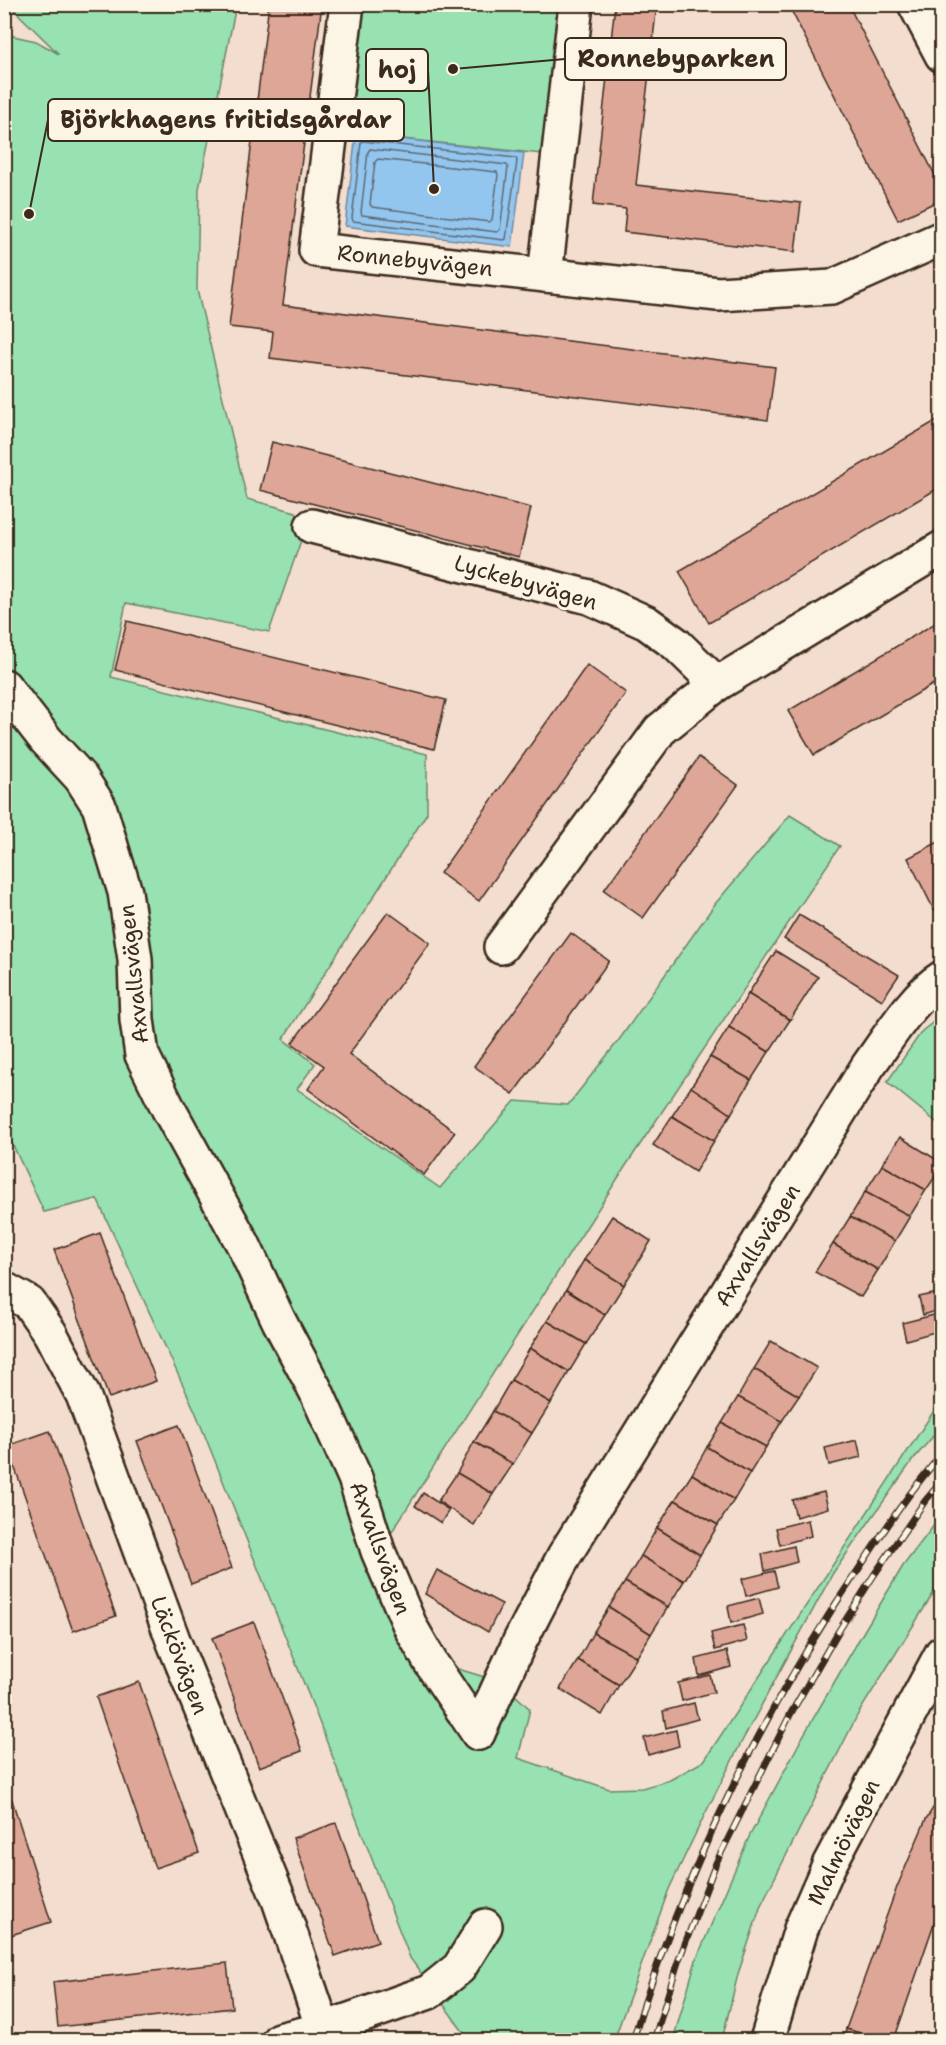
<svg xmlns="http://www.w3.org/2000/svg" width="946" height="2045" viewBox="0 0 946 2045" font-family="'Shantell Sans',sans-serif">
	<rect width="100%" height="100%" fill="#f3ddce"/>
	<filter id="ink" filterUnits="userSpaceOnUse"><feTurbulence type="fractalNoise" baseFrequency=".0167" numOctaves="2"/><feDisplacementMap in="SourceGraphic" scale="12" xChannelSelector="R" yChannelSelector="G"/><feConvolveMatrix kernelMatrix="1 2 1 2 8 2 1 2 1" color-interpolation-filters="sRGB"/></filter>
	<g filter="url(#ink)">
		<g fill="#98e1b1" stroke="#6a8668" stroke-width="1.5">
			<path d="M9 5H236L199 189 197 290 247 499 296 512 304 532 269 632 126 603 111 677 427 754V813L283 1039 315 1064 297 1089 440 1188 515 1101 568 1105 619 1040 715 904 790 815 840 846 625 1167 384 1544 424 1630 458 1669 501 1682 530 1709 518 1758 609 1789 642 1788 670 1780 704 1761 941 1400V1427L912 1461 833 1573 741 1743 706 1812 669 1889 614 2040H469L410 1958 313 1706 195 1411 97 1199 44 1212 5 1128 7 1031 4 1028V34L36 41 59 54Z"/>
			<path d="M362 5H559L542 154 347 133Z"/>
			<path d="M941 1016V1126L887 1082 922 1031Z"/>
			<path d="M941 1516V1581L858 1714 761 1905 738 1974 722 2040H673L696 1960 749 1837 803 1736 864 1631 903 1566Z"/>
		</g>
		<path fill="#92c6ef" stroke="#6f889b" stroke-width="1.5" d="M356 134 524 153 512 247 345 226Z"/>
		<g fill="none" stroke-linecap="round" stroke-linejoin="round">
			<g stroke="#5e6872" stroke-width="1.5">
				<path d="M363 141 516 158 517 161 506 239 504 240 353 221 352 218 361 143Z"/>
				<path d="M370 149 507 165 508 167 500 230 497 232 362 215 361 212 368 152Z"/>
				<path d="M378 159 497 172 498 175 492 220 489 222 372 207 370 204 375 162Z"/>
			</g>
		</g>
		<g fill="#dea697" stroke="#3b2a1e" stroke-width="1.5">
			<path d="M269 4H322L283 305 775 367 768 420 270 358 273 332 229 327Z"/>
			<path d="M615 4H657L636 185 801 203 795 252 624 232 626 209 593 205Z"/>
			<path d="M788 4H848L942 189V199L898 220Z"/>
			<path d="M939 419 942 424V486L709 623 679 571Z"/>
			<path d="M272 442 531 508 519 557 260 490Z"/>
			<path d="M942 619V679L814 755 788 711Z"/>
			<path d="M127 621 446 700 434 749 115 670Z"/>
			<path d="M587 665 626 693 479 901 440 873Z"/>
			<path d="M699 757 738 785 643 918 604 890Z"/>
			<path d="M942 840V907L934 910 908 858Z"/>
			<path d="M388 912 430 943 349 1054 455 1132 424 1175 308 1089 324 1066 292 1043Z"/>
			<path d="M799 915 899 975 882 1000 784 939Z"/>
			<path d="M571 933 609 961 513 1094 474 1066Z"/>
			<path d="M776 951 818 977 790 1020 748 994Z"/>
			<path d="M748 994 790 1020 769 1052 729 1027Z"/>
			<path d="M729 1027 769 1052 751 1080 710 1057Z"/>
			<path d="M710 1057 751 1080 731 1114 691 1087Z"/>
			<path d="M691 1087 731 1114 714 1141 672 1116Z"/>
			<path d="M672 1116 714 1141 695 1172 653 1145Z"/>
			<path d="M900 1137 942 1163V1167L926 1190 882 1165Z"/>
			<path d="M882 1165 926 1190 910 1216 865 1192Z"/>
			<path d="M865 1192 910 1216 895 1241 850 1217Z"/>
			<path d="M612 1216 651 1241 624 1285 584 1260Z"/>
			<path d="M850 1217 895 1241 878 1270 833 1244Z"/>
			<path d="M100 1233 156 1381 109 1398 54 1250Z"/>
			<path d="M833 1244 878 1270 861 1297 815 1272Z"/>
			<path d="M584 1260 624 1285 605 1315 566 1290Z"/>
			<path d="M942 1270V1289H939L935 1272Z"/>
			<path d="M566 1290 605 1315 586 1344 547 1321Z"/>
			<path d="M942 1292V1309L923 1315 919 1297Z"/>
			<path d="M934 1315 938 1331 906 1340 902 1323Z"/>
			<path d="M547 1321 586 1344 569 1372 530 1348Z"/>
			<path d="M771 1341 817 1368 799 1396 754 1369Z"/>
			<path d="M530 1348 569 1372 551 1403 511 1380Z"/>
			<path d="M754 1369 799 1396 782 1421 738 1397Z"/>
			<path d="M511 1380 551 1403 532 1433 493 1411Z"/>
			<path d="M738 1397 782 1421 766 1447 722 1423Z"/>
			<path d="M493 1411 532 1433 513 1464 474 1442Z"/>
			<path d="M722 1423 766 1447 750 1473 707 1447Z"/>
			<path d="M179 1425 232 1568 191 1584 137 1441Z"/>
			<path d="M50 1431 116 1616 73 1631 7 1446Z"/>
			<path d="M857 1440 861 1457 829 1465 825 1448Z"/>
			<path d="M474 1442 513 1464 493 1494 457 1473Z"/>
			<path d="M707 1447 750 1473 734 1500 692 1474Z"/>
			<path d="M457 1473 493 1494 474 1525 438 1501Z"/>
			<path d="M692 1474 734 1500 718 1525 675 1500Z"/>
			<path d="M824 1492 828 1508 796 1517 792 1500Z"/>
			<path d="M423 1493 449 1510 441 1523 415 1506Z"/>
			<path d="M675 1500 718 1525 700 1555 657 1528Z"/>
			<path d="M808 1520 811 1536 780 1545 776 1528Z"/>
			<path d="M657 1528 700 1555 684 1581 641 1556Z"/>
			<path d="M794 1546 797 1562 765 1571 762 1554Z"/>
			<path d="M641 1556 684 1581 668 1607 625 1582Z"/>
			<path d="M437 1570 502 1604 488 1632 425 1594Z"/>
			<path d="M774 1571 778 1587 746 1596 742 1579Z"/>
			<path d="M625 1582 668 1607 651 1634 609 1607Z"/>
			<path d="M759 1598 763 1614 731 1623 728 1606Z"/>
			<path d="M609 1607 651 1634 637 1657 593 1633Z"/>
			<path d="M254 1622 302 1751 259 1767 212 1638Z"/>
			<path d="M743 1625 747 1641 715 1650 711 1633Z"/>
			<path d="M593 1633 637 1657 619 1685 578 1660Z"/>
			<path d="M727 1651 731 1667 699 1676 696 1659Z"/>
			<path d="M578 1660 619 1685 602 1715 560 1689Z"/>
			<path d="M710 1675 714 1692 682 1701 678 1683Z"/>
			<path d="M139 1682 199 1853 155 1868 96 1697Z"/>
			<path d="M694 1703 698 1719 666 1728 663 1711Z"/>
			<path d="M676 1730 679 1746 648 1755 644 1738Z"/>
			<path d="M4 1775 51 1922 8 1936 4 1924Z"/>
			<path d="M942 1794V1900L894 2040H883L846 2029 897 1887 926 1819Z"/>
			<path d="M336 1823 378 1941 335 1956 293 1838Z"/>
			<path d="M227 1963 232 2008 58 2027 53 1982Z"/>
			<path d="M846 2029 883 2040H844Z"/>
		</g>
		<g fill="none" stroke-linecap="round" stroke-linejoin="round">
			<g stroke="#3b2a1e" stroke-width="38">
				<g id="minor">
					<path d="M347 4 316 250 718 294 832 287 942 238"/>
					<path d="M915 4 942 55"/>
					<path d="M545 275 576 4"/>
					<path d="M312 526 589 597 647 623 676 644 717 684"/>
					<path d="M4 686 46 740 81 778 99 806 125 892 135 959 137 1020 142 1055 168 1108 243 1244 279 1321 316 1391 355 1478 378 1551 411 1628 431 1663 478 1733"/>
					<path d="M501 947 660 730 717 684 942 548"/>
					<path d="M4 1289 29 1303 50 1333 83 1395 173 1640 279 1900 327 2040"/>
					<path d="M478 1733 520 1641 564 1556 868 1066C888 1039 913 996 942 978"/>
					<path d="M279 2040 324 2029 429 1992 459 1968 485 1926"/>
					<path d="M767 2040 801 1929 829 1865 942 1653"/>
				</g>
			</g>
			<use href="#minor" stroke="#fcf5e5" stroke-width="33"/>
			<g stroke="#3b2a1e" stroke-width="7">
				<g id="rail">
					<path d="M633 2040C682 1875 765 1706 862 1564 887 1526 912 1488 942 1454"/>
					<path d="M654 2040 678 1962 716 1863 791 1713 838 1632 874 1575 925 1501 942 1481"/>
				</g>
			</g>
			<use href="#rail" stroke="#fcf5e5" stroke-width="4.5" stroke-dasharray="14" stroke-linecap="butt"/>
		</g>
	</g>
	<g text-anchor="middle" stroke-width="6" stroke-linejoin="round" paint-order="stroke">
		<g font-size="22" fill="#3b2a1e" stroke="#fcf5e5">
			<text transform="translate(415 260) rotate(6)" y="8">Ronnebyvägen</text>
			<text transform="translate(526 582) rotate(16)" y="8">Lyckebyvägen</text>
			<text transform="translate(133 974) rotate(-96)" y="8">Axvallsvägen</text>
			<text transform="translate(757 1245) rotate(-58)" y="8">Axvallsvägen</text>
			<text transform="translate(381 1548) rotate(70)" y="8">Axvallsvägen</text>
			<text transform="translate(180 1655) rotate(69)" y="8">Läckövägen</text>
			<text transform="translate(843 1842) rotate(-64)" y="8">Malmövägen</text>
		</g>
	</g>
	<path fill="none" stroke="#3b2a1e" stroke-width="2" d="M453 69L565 59M434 189L428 70M29 214L48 120"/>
	<g fill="#3b2a1e" stroke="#fcf5e5" stroke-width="2">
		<circle cx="453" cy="69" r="6"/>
		<circle cx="434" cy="189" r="6"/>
		<circle cx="29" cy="214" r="6"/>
	</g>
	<g fill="#fcf5e5" stroke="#3b2a1e" stroke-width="2">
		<rect x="565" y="38" width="221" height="42" rx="6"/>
		<rect x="366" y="49" width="62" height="42" rx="6"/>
		<rect x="48" y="99" width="356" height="42" rx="6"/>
	</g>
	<g font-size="24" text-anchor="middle" font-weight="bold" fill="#3b2a1e">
		<text x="676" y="67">Ronnebyparken</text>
		<text x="397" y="78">hoj</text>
		<text x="226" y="128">Björkhagens fritidsgårdar</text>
	</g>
	<rect width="946" height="2045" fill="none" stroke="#fcf5e5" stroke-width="24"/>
	<rect x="12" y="12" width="922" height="2021" fill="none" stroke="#3b2a1e" stroke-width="2" filter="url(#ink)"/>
</svg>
